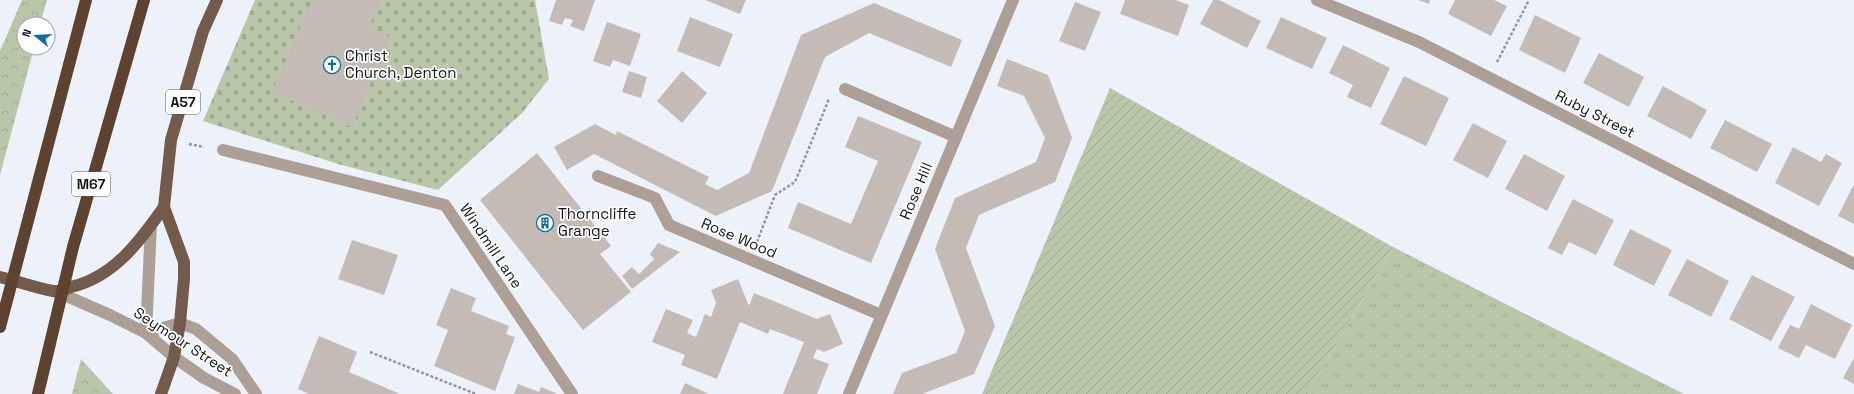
<svg xmlns="http://www.w3.org/2000/svg" width="1854" height="394" viewBox="0 0 1854 394" font-family="'Space Grotesk',sans-serif">
	<defs>
		<pattern id="grass-tufts" width="24" height="20" patternUnits="userSpaceOnUse"><rect width="24" height="20" fill="#bac6a9"/><path d="M3 7l-1-3M5 7V3M7 7l1-3M15 17l-1-3M17 17v-4M19 17l1-3" fill="none" stroke="#9fa991"/></pattern>
		<pattern id="forest-crowns" width="20" height="18" patternUnits="userSpaceOnUse"><rect width="20" height="18" fill="#bac6a9"/><path d="M2 6a3 3 0 1 1 6 0M12 15a3 3 0 1 1 6 0" fill="none" stroke="#9fa991"/></pattern>
		<pattern id="cemetery-stones" width="16" height="16" patternUnits="userSpaceOnUse"><rect width="16" height="16" fill="#bac6a9"/><path d="M2 7V4a2 2 0 0 1 4 0v3zM10 15v-3a2 2 0 0 1 4 0v3z" fill="#9fa991"/></pattern>
		<pattern id="garden-furrows" width="10" height="10" patternUnits="userSpaceOnUse"><rect width="10" height="10" fill="#bac6a9"/><path d="M-1 1l2-2M0 10L10 0M9 11l2-2" fill="none" stroke="#9fa991"/></pattern>
	</defs>
	<rect width="100%" height="100%" fill="#edf2fa"/>
	<path fill="url(#grass-tufts)" d="M1393 247 1684 394H1307Z"/>
	<g fill="url(#forest-crowns)">
		<path d="M22 0H47L40 24H24V48H34L0 175V51Z"/>
		<path d="M81 359 113 394H72Z"/>
	</g>
	<path fill="url(#cemetery-stones)" d="M255 0H535L549 79 522 113 438 190 338 164 203 121Z"/>
	<path fill="url(#garden-furrows)" d="M1110 88 1393 247 1307 394H982Z"/>
	<g fill="#c4bbb6">
		<path d="M312 0H381L369 27 391 37 352 127 272 92Z"/>
		<path d="M556 0H595L584 31 570 26 573 20 565 18 562 25 549 21Z"/>
		<path d="M705 0H746L740 14Z"/>
		<path d="M1125 0H1176L1189 5 1178 36 1120 14Z"/>
		<path d="M1213 0H1219L1261 21 1247 48 1200 24Z"/>
		<path d="M1418 0H1430L1429 4Z"/>
		<path d="M1455 0H1494L1507 6 1491 36 1448 14Z"/>
		<path d="M1075 2 1101 12 1085 51 1059 41Z"/>
		<path d="M874 3 962 40 951 67 869 33 825 57 772 191 716 216 594 154 567 170 554 147 595 124 616 135 617 131 709 177 705 184 717 190 749 173 801 35Z"/>
		<path d="M1535 15 1581 38 1565 73 1519 50Z"/>
		<path d="M690 17 733 34 720 67 677 51Z"/>
		<path d="M1281 17 1327 38 1312 69 1266 48Z"/>
		<path d="M607 22 641 34 630 66 613 60 610 67 593 61Z"/>
		<path d="M1343 45 1390 68 1371 108 1347 97 1353 85 1329 73Z"/>
		<path d="M1599 53 1644 77 1629 107 1583 83Z"/>
		<path d="M1007 59 1048 75 1072 138 1055 182 979 215 966 248 995 326 974 374 922 394H893L902 373 956 353 965 331 935 249 955 198 1036 162 1045 138 1024 96 997 86Z"/>
		<path d="M629 71 647 77 641 98 622 92Z"/>
		<path d="M682 71 707 93 682 123 657 101Z"/>
		<path d="M1404 76 1449 98 1426 146 1380 124Z"/>
		<path d="M1663 86 1707 110 1691 139 1647 116Z"/>
		<path d="M858 116 922 142 871 263 788 228 798 202 851 224 878 161 845 147Z"/>
		<path d="M1725 120 1772 144 1757 172 1710 148Z"/>
		<path d="M1473 123 1507 141 1488 178 1453 160Z"/>
		<path d="M1793 147 1821 162 1826 154 1842 163 1819 206 1775 183Z"/>
		<path d="M537 153 611 246 600 254 631 292 583 330 480 200Z"/>
		<path d="M1524 154 1565 176 1547 211 1505 189Z"/>
		<path d="M1854 184V224L1838 216Z"/>
		<path d="M1573 199 1614 220 1596 255 1569 242 1562 255 1548 248Z"/>
		<path d="M1630 229 1672 250 1654 286 1613 265Z"/>
		<path d="M352 240 398 255 384 295 338 279Z"/>
		<path d="M658 243 680 252 632 289 622 276 632 267 639 274 654 259 650 254Z"/>
		<path d="M1687 259 1729 281 1711 317 1668 295Z"/>
		<path d="M1752 275 1795 297 1771 341 1729 319Z"/>
		<path d="M738 279 749 306 754 293 817 319 830 314 843 344 824 352 817 349 813 358 829 364 817 394H783L804 342 770 329 768 334 740 322 717 379 681 365 685 355 652 342 666 309 693 320 687 333 696 337 705 314 711 317 716 303 711 290Z"/>
		<path d="M451 288 476 298 471 311 509 326 506 334 515 337 495 391 434 366 448 330 436 325Z"/>
		<path d="M1811 304 1852 325 1835 359 1806 345 1799 358 1778 348 1790 325 1799 329Z"/>
		<path d="M319 336 357 352 349 372 400 394H309L298 389Z"/>
		<path d="M1854 358V384L1843 378Z"/>
		<path d="M685 383 709 394H680Z"/>
		<path d="M518 384 539 392 541 387 558 394H514Z"/>
	</g>
	<g fill="none" stroke-linecap="round" stroke-linejoin="round">
		<g stroke="#93969c" stroke-width="2.5" stroke-dasharray="3 2" stroke-linecap="butt">
			<path d="M1497 62 1529 0"/>
			<path d="M189 144 204 147"/>
			<path d="M757 242 775 195 795 182 829 99"/>
			<path d="M370 352 476 394"/>
		</g>
		<g stroke="#ac9f95" stroke-width="12">
			<path d="M1317 0 1419 42 1854 264"/>
			<path d="M845 89 956 137"/>
			<path d="M223 150 445 205 572 394"/>
			<path d="M598 176 655 198 669 225 881 315"/>
			<path d="M151 225 146 333 180 323 196 329 232 359 256 394"/>
			<path d="M55 291 110 315 146 333 174 357 204 378 235 394"/>
			<path d="M849 394 1013 0"/>
		</g>
		<g stroke="#725b4a" stroke-width="12">
			<path d="M0 277C17 281 36 288 53 291 59 292 66 289 71 287 114 277 140 241 164 207"/>
			<path d="M161 394 174 357 180 323 184 279V262L164 207 171 140 203 31 217 0"/>
		</g>
		<g stroke="#5d432f" stroke-width="12">
			<path d="M0 327 86 0"/>
			<path d="M38 394 73 247 144 0"/>
		</g>
	</g>
	<defs>
		<g id="church-ring" transform="scale(0.9)"><circle r="9.5" fill="#fff" stroke="#0c709d" stroke-width="1.5"/><path d="M-1.2-6h2.4v3.5h3.3v2.4h-3.3V6h-2.4V-.1h-3.3v-2.4h3.3Z" fill="#0c709d"/></g>
		<g id="building-ring" transform="scale(0.9)"><circle r="9.5" fill="#fff" stroke="#0c709d" stroke-width="1.5"/><path d="M-4-6H4V6H1V3H-1V6H-4ZM-2.5-4.3h1.7v1.8h-1.7ZM.8-4.3h1.7v1.8H.8ZM-2.5-1h1.7V.8h-1.7ZM.8-1h1.7V.8H.8Z" fill="#0c709d"/></g>
	</defs>
	<g fill-rule="evenodd">
		<use href="#church-ring" x="332" y="65"/>
		<use href="#building-ring" x="545" y="223"/>
	</g>
	<g text-anchor="middle" stroke-width="3.5" stroke-linejoin="round" paint-order="stroke">
		<g fill="#fff" stroke="#58595a" stroke-width="1">
			<rect x="166" y="90" width="34" height="24" rx="3"/>
			<rect x="72" y="172" width="38" height="24" rx="3"/>
		</g>
		<g font-size="14" font-weight="bold" fill="#101214">
			<text x="183" y="107">A57</text>
			<text x="91" y="189">M67</text>
		</g>
		<g font-size="15" fill="#101214" stroke="#fff" text-anchor="start">
			<text x="345" y="61">Christ<tspan x="345" dy="17">Church, Denton</tspan></text>
			<text x="558" y="219">Thorncliffe<tspan x="558" dy="17">Grange</tspan></text>
		</g>
		<g font-size="15" fill="#101214" stroke="#fff">
			<text transform="translate(1595 114) rotate(27)" y="5">Ruby Street</text>
			<text transform="translate(916 191) rotate(-67)" y="5">Rose Hill</text>
			<text transform="translate(739 238) rotate(23)" y="5">Rose Wood</text>
			<text transform="translate(491 246) rotate(56)" y="5">Windmill Lane</text>
			<text transform="translate(183 342) rotate(33)" y="5">Seymour Street</text>
		</g>
	</g>
	<g transform="translate(36 36) rotate(288)"><circle r="19" fill="#ffffff" stroke="#9fa0a1"/>
	<path d="M0-3L7 15L0 10L-7 15Z" fill="#0c709d"/>
	<text y="-6" font-size="11" font-weight="bold" text-anchor="middle" fill="#101214">N</text>
	</g>
</svg>
